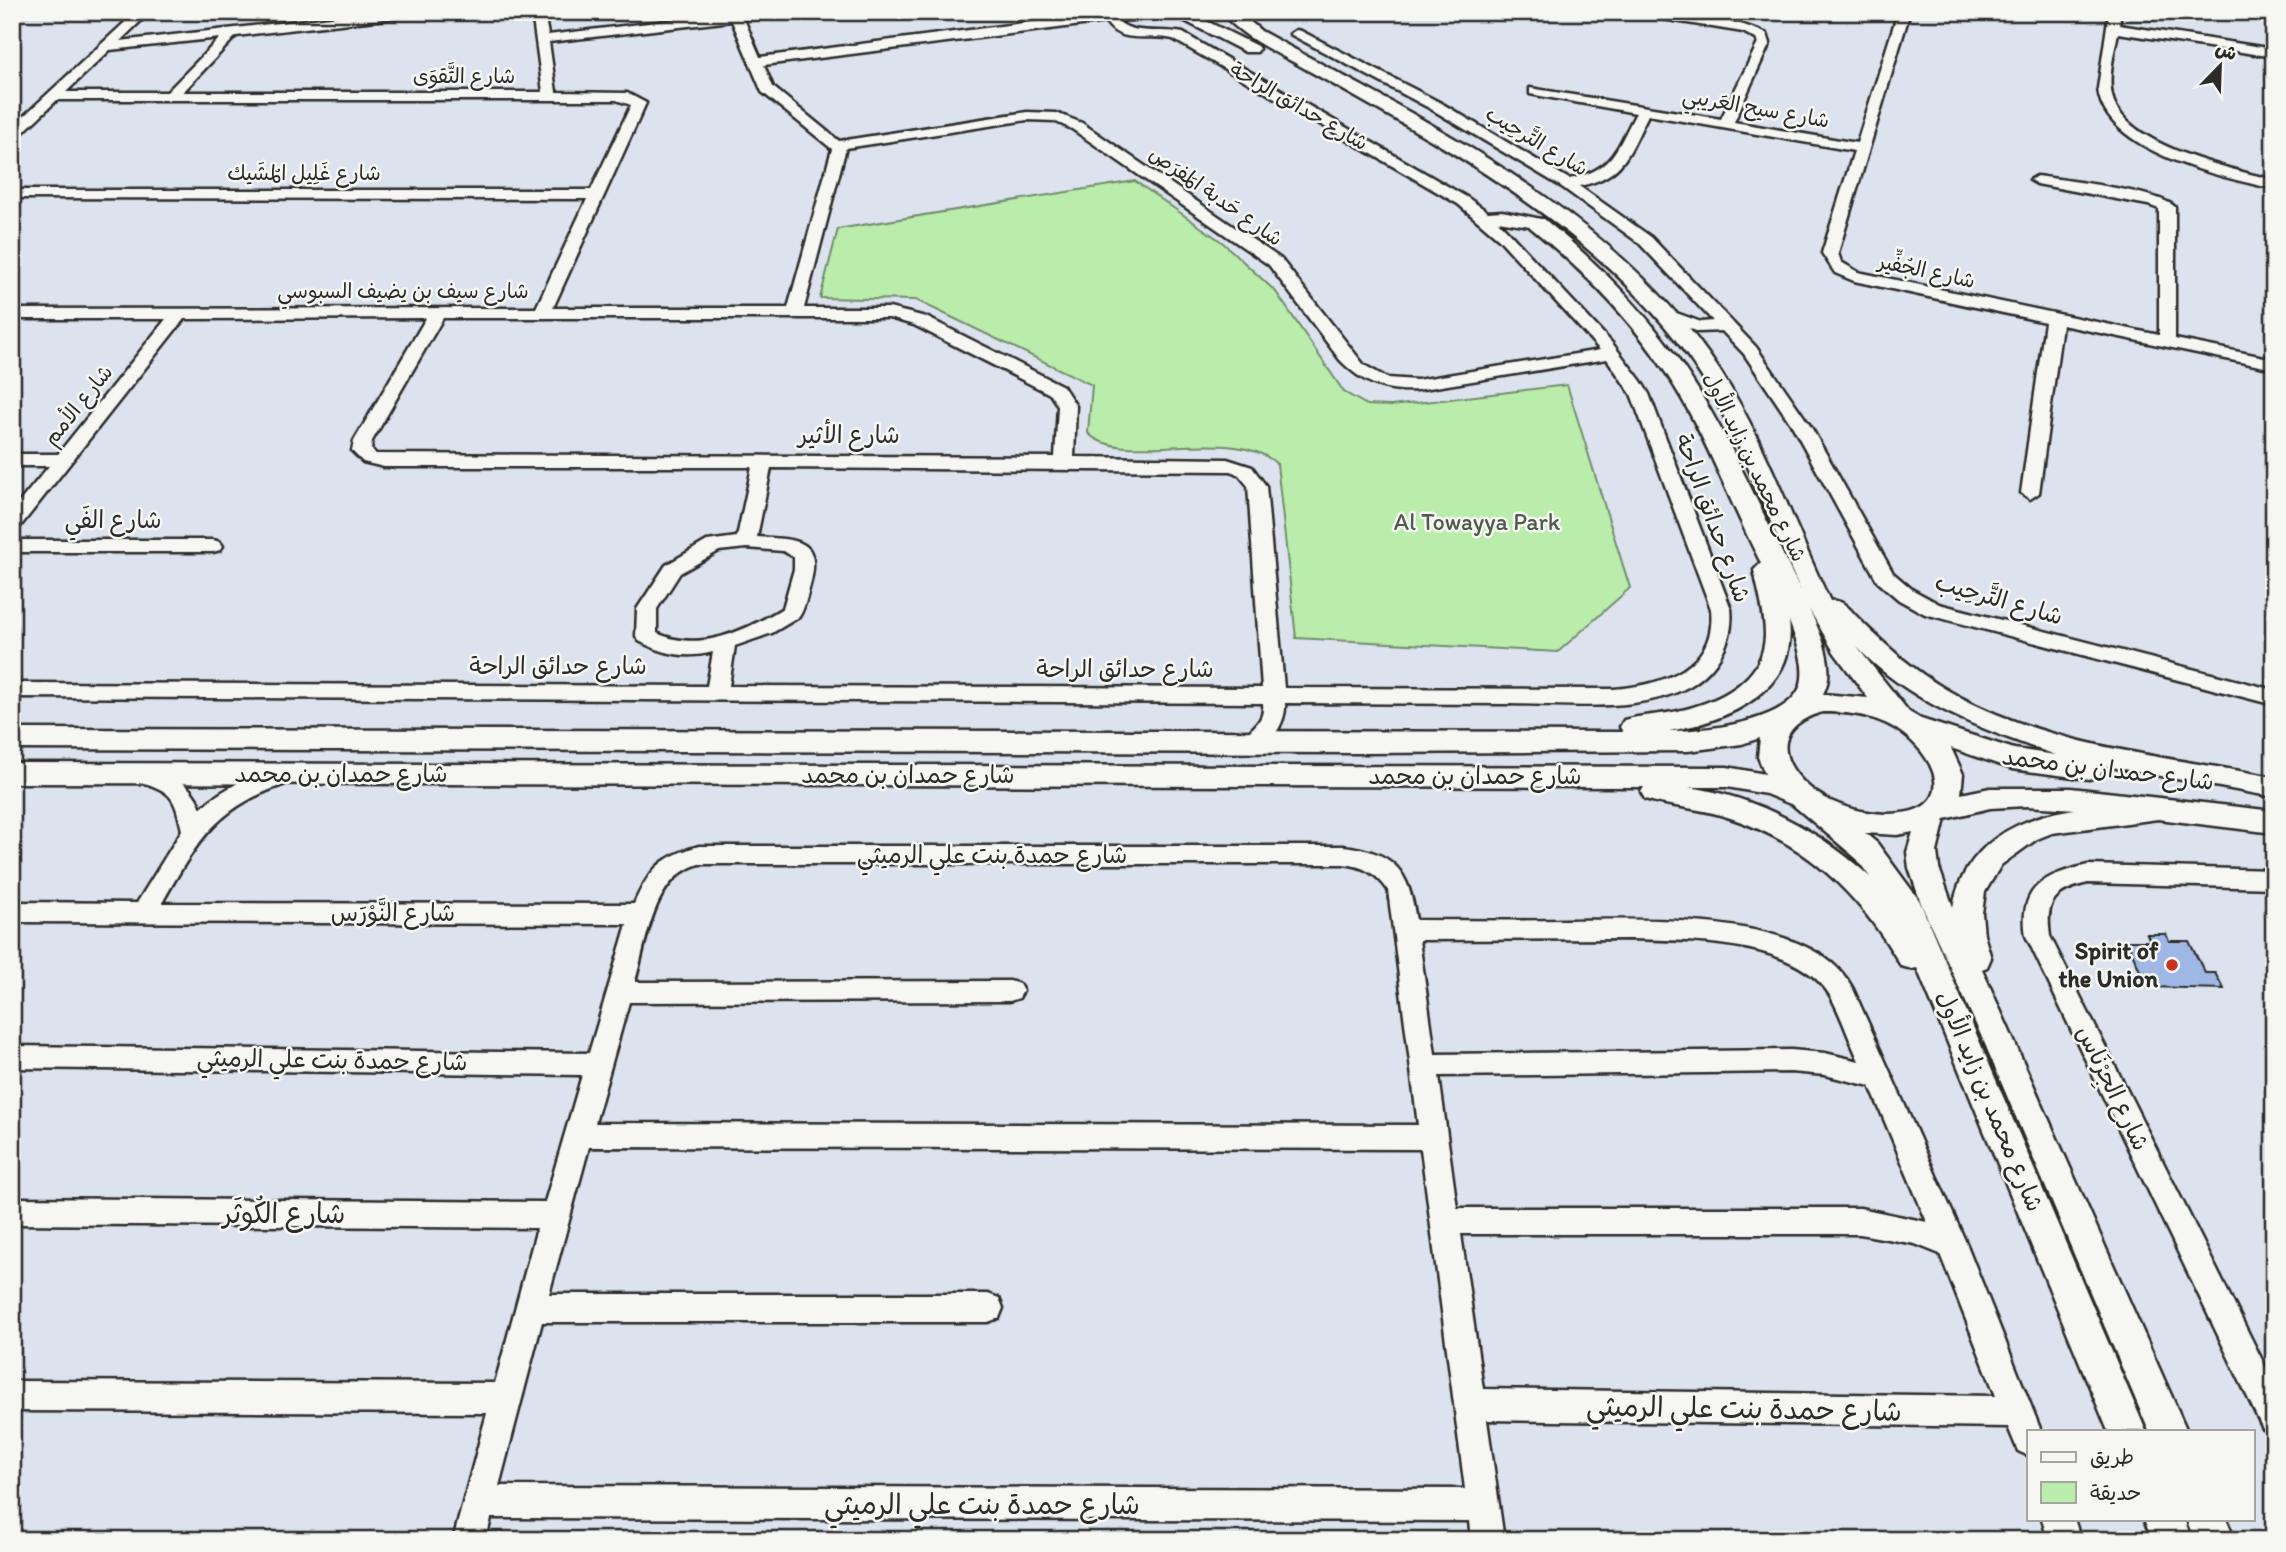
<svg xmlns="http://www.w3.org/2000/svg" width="2286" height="1552" viewBox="0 0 2286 1552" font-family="Itim,'Playpen Sans Arabic',sans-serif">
	<rect width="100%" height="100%" fill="#dce3ee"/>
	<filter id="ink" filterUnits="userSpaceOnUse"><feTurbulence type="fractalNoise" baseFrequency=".0143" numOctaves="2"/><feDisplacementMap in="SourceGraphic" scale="14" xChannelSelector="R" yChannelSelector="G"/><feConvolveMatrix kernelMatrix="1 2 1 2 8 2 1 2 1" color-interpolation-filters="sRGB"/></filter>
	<g filter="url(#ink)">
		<path fill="#baecac" stroke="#728c6c" stroke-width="2" d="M1135 181 1222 242 1276 292 1344 392 1367 405 1391 406 1567 385 1630 588 1558 652 1296 638 1277 464C1233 423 1120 468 1088 433L1092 385 916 300 820 298 838 229Z"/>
		<path fill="#9fb7e4" stroke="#2b2b2b" stroke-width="2" d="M2147 934H2166L2169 941H2189L2205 973H2215L2224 989 2147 987 2127 941H2150Z"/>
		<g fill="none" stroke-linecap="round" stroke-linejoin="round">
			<g stroke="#2b2b2b" stroke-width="5">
				<g id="minor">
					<path d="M136 12H150L120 41 376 12H417L411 16 236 36 183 92H543L532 12H544L548 35 741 12 760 57 1070 17 1109 13 1174 12 1168 17 1118 21C1133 36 1162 28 1183 33L1468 198 1488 212 1502 211 1541 219 1544 222 1536 227 1498 221 1612 343 1641 381 1649 394 1731 609C1735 643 1713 676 1682 690 1630 713 1564 704 1508 704 1434 704 1360 703 1285 703 1287 723 1268 753 1245 747L1242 741C1251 726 1265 723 1263 703L12 697V683L707 686 713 652C685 659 664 654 639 641L636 636 637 609 666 565 707 541 737 537 752 467H384L363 462 352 451 354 441 426 318 184 319 19 528 12 530V511L49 466H12V454H58L166 319H12V309L536 308 587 199 12 198V190H591L631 105 616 100H57L17 138 12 139V127ZM732 21 762 92 832 149 788 308H553L646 103 627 93 556 92 549 42ZM1106 22C1121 46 1150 33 1173 39L1458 204 1499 239 1600 350 1417 380 1387 378 1364 365 1281 259 1082 123 1056 113 1027 112 839 141 773 87 764 65ZM220 38 167 92H66L110 50ZM1027 120 1054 121 1072 129 1269 265 1340 360C1362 383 1385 392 1417 390L1607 359 1631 394 1711 609C1717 669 1662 685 1614 689L1284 688 1266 486 1252 467 1227 459 1074 457 1076 406 1063 386 926 317 889 308H804L846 148ZM443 318H889L914 325 1050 394 1058 406 1055 457 376 454 371 449 372 441ZM771 468 1231 471 1239 475 1248 486 1262 688 729 686 735 646 772 633 799 617C805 608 807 596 810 585 823 537 796 540 757 537ZM746 548 783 551 794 557V569L783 608C745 631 699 653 657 633V609L680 573 719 551Z"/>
					<path d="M1638 12C1679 12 1729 16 1767 34L1770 43 1734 122 1857 143 1898 12H1910L1838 253 1841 262 1858 272 2159 335V209L2148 205 2037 184 2030 180 2037 176C2063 180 2160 191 2175 207V339L2274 359V369L2062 325 2039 493 2030 499 2021 493 2045 322 1854 281 1835 273 1822 253 1854 151 1648 115C1629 152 1625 177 1579 186L1651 237 1756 347 1811 427 1893 573 1913 590 1939 604 2274 690V705L1925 614 1899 600 1878 582 1793 427 1744 354 1722 331 1699 332 1657 317 1655 313 1657 309 1663 308 1701 322 1713 321 1639 243 1562 187 1431 109 1290 34 1296 30 1301 31 1441 103 1569 179C1614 170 1616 149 1636 113L1535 95 1530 94V88L1721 119 1758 43 1756 39 1743 32 1644 16Z"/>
					<path d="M2109 12H2121L2119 25 2274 49V57L2118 33C2114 53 2106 82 2114 102 2131 147 2231 169 2274 180V189C2223 177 2103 152 2098 88Z"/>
					<path d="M12 540H213L220 542 223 546 220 550 213 552H12Z"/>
					<path d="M143 766C170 774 190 780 201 808 219 791 270 762 295 769L298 775 295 781C219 804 199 837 162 903L634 904C650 868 661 857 699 846H1343C1395 852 1409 871 1416 920 1466 920 1516 921 1565 920 1641 920 1813 910 1853 989L1967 1245 2041 1431H2029V1456L2018 1451 2008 1427 1487 1420 1504 1540H1471L1469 1521 491 1518 486 1540H453L487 1413 12 1411V1381L495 1383 537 1228 12 1224V1198L545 1202 582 1075 12 1068V1046L589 1053 627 924 12 922V902L137 903 182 830C174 794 171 791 135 780L132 774 135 768ZM699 864H1343C1363 866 1376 873 1388 890L1418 1125 595 1123 629 1002 1010 1001 1019 998 1023 991 1019 984 1010 981 635 982C647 941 652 878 699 864ZM1631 939C1689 941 1797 939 1831 997 1842 1017 1849 1040 1859 1061L1825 1053 1791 1050 1435 1054 1419 940ZM1791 1072 1825 1075 1870 1086 1927 1222 1860 1208H1457L1439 1076ZM589 1147 1421 1149 1465 1489 499 1486 542 1322H988L999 1318 1003 1308 999 1298 988 1294H549ZM1461 1234H1860L1915 1244 1940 1254 1996 1396 1483 1389Z"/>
					<path d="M2088 865 2274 870V888L2088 883C2054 891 2045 901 2050 936L2274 1384V1433L2263 1429 2026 936C2018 886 2045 875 2088 865Z"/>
					<path d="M2042 1519H2074L2081 1540H2048Z"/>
				</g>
			</g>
			<g stroke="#2b2b2b" stroke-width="5">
				<g id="major">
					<path d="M1188 12 1257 46 1259 49 1257 52H1245L1183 20 1180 17 1183 14Z"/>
					<path d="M1221 12H1239L1261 31C1425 122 1614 209 1720 371 1767 443 1793 525 1830 601 1842 599 1848 607 1856 616 1887 647 1916 673 1956 695 2052 747 2167 757 2274 777V797L2101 765 2103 769 2099 776 2089 779 2012 769 1951 748 1963 774 1961 794 1990 788H2071L2274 811V833L2158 819 2052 833 2037 839 2001 865 1985 892 1982 913 1984 935 1991 958 1987 967 1982 969 2187 1431H2149L1985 1044 1922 906 1909 868 1907 852 1913 832 1897 835 1865 833 1877 843 1919 900 2146 1431H2108L1917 968 1912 969 1901 966C1860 894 1805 841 1724 816 1698 808 1671 807 1645 799L1641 792 1644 787 12 783V763L1727 767 1765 774 1758 757 1760 738 1742 744 1688 751 1362 753 12 749V729L1623 732 1620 727 1624 720C1642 715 1660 715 1678 711 1718 702 1764 681 1765 635 1765 613 1758 591 1754 570L1761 563C1733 509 1712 452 1682 399 1644 332 1590 276 1530 227L1528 223 1530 219H1544C1599 264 1649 314 1688 374 1733 442 1764 519 1801 591 1772 529 1750 463 1717 403 1655 288 1543 207 1433 141 1390 116 1347 92 1304 68 1276 52 1242 38 1221 12ZM1809 609 1834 652 1868 698 1823 694C1837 668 1821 634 1809 609ZM1789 621C1796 640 1806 664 1801 684 1790 723 1702 731 1669 731 1727 721 1798 692 1789 621ZM1857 647C1910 704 1984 730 2056 755L2014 749 1921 719 1909 712ZM1822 712C1844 712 1865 714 1885 723 1935 746 1967 815 1886 814 1864 813 1843 808 1825 798 1783 774 1764 729 1822 712ZM1689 787H1727L1766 794 1793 805 1857 859 1870 877C1820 831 1757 797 1689 787ZM2026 806 2075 809C2017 817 1964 845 1953 907L1939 868 1937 852 1945 819 1990 808Z"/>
					<path d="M2144 1519H2184L2192 1540H2152Z"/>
					<path d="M2186 1519H2226L2235 1540H2195Z"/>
				</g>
			</g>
			<use href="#minor" fill="#f6f6f2" fill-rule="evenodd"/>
			<use href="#major" fill="#f6f6f2" fill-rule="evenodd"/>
		</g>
	</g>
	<circle fill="#c8321e" stroke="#f6f6f2" stroke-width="2.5" cx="2172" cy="965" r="7"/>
	<g text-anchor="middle" stroke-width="5" stroke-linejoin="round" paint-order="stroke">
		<g font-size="21" fill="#2b2b2b" stroke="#f6f6f2">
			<text x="464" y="83">شارع التَّقوَى</text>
			<text transform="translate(1299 106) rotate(30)" y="7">شارع حدائق الراحة</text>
			<text transform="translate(1756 108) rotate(10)" y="7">شارع سيح العَريبي</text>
			<text transform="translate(1537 141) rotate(31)" y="7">شارع التَّرحِيب</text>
			<text x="304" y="180">شارع غَلِيل المُشَيك</text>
			<text transform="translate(1216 196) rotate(35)" y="7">شارع حَدبة المَفرَص</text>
			<text transform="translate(1927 271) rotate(12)" y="7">شارع الجُفِّير</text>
			<text x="403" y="298">شارع سيف بن يضيف السبوسي</text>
			<text transform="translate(78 405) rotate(-51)" y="7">شارع الأمم</text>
			<text transform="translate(1755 467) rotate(64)" y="7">شارع محمد بن زايد الأول</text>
		</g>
		<g font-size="24" fill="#2b2b2b" stroke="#f6f6f2">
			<text x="849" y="443">شارع الأثير</text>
			<text transform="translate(1713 518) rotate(70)" y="8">شارع حدائق الراحة</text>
			<text x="113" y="528">شارع الفَي</text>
			<text transform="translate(1999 599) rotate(16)" y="8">شارع التَّرحِيب</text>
			<text x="558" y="674">شارع حدائق الراحة</text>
			<text x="1125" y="677">شارع حدائق الراحة</text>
			<text transform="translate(2108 769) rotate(7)" y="8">شارع حمدان بن محمد</text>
			<text x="341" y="782">شارع حمدان بن محمد</text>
			<text x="908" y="783">شارع حمدان بن محمد</text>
			<text x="1475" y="784">شارع حمدان بن محمد</text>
			<text x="992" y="863">شارع حمدة بنت علي الرميثي</text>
			<text x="393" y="921">شارع النَّوْرَس</text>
			<text transform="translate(332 1060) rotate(1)" y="8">شارع حمدة بنت علي الرميثي</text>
			<text transform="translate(2113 1088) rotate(64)" y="8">شارع الجِرْنَاس</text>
			<text transform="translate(1990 1101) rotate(67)" y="8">شارع محمد بن زايد الأول</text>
		</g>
		<g font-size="24" fill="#4f5b4b" stroke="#f6f6f2">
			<text x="1477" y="530">Al Towayya Park</text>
		</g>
		<g font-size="24" font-weight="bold" fill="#2b2b2b" stroke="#f6f6f2" text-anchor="end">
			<text x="2158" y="959">Spirit of<tspan x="2158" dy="28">the Union</tspan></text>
		</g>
		<g font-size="28" fill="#2b2b2b" stroke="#f6f6f2">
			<text x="284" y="1223">شارع الكُوثَر</text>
			<text transform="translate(1744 1408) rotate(1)" y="10">شارع حمدة بنت علي الرميثي</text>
			<text x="982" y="1514">شارع حمدة بنت علي الرميثي</text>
		</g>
	</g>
	<rect width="2286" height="1552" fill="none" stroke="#f6f6f2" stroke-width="42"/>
	<rect x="21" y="21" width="2244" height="1510" fill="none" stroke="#2b2b2b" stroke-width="2.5" filter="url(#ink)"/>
	<rect x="2027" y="1430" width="228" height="91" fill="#f6f6f2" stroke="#a5a5a2" stroke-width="2"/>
	<rect x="2041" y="1452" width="35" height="10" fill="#f6f6f2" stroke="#a5a5a2" stroke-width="2"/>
	<text x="2090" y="1464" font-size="21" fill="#2b2b2b">طريق</text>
	<rect x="2041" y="1482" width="35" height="21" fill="#baecac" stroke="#a5a5a2" stroke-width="2"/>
	<text x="2090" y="1500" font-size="21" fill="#2b2b2b">حديقة</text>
	<g transform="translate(2220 66) rotate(23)" stroke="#f6f6f2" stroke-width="5" paint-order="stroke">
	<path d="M0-5L12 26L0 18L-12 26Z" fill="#2b2b2b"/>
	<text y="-10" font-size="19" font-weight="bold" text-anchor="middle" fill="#2b2b2b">ش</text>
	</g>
</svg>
